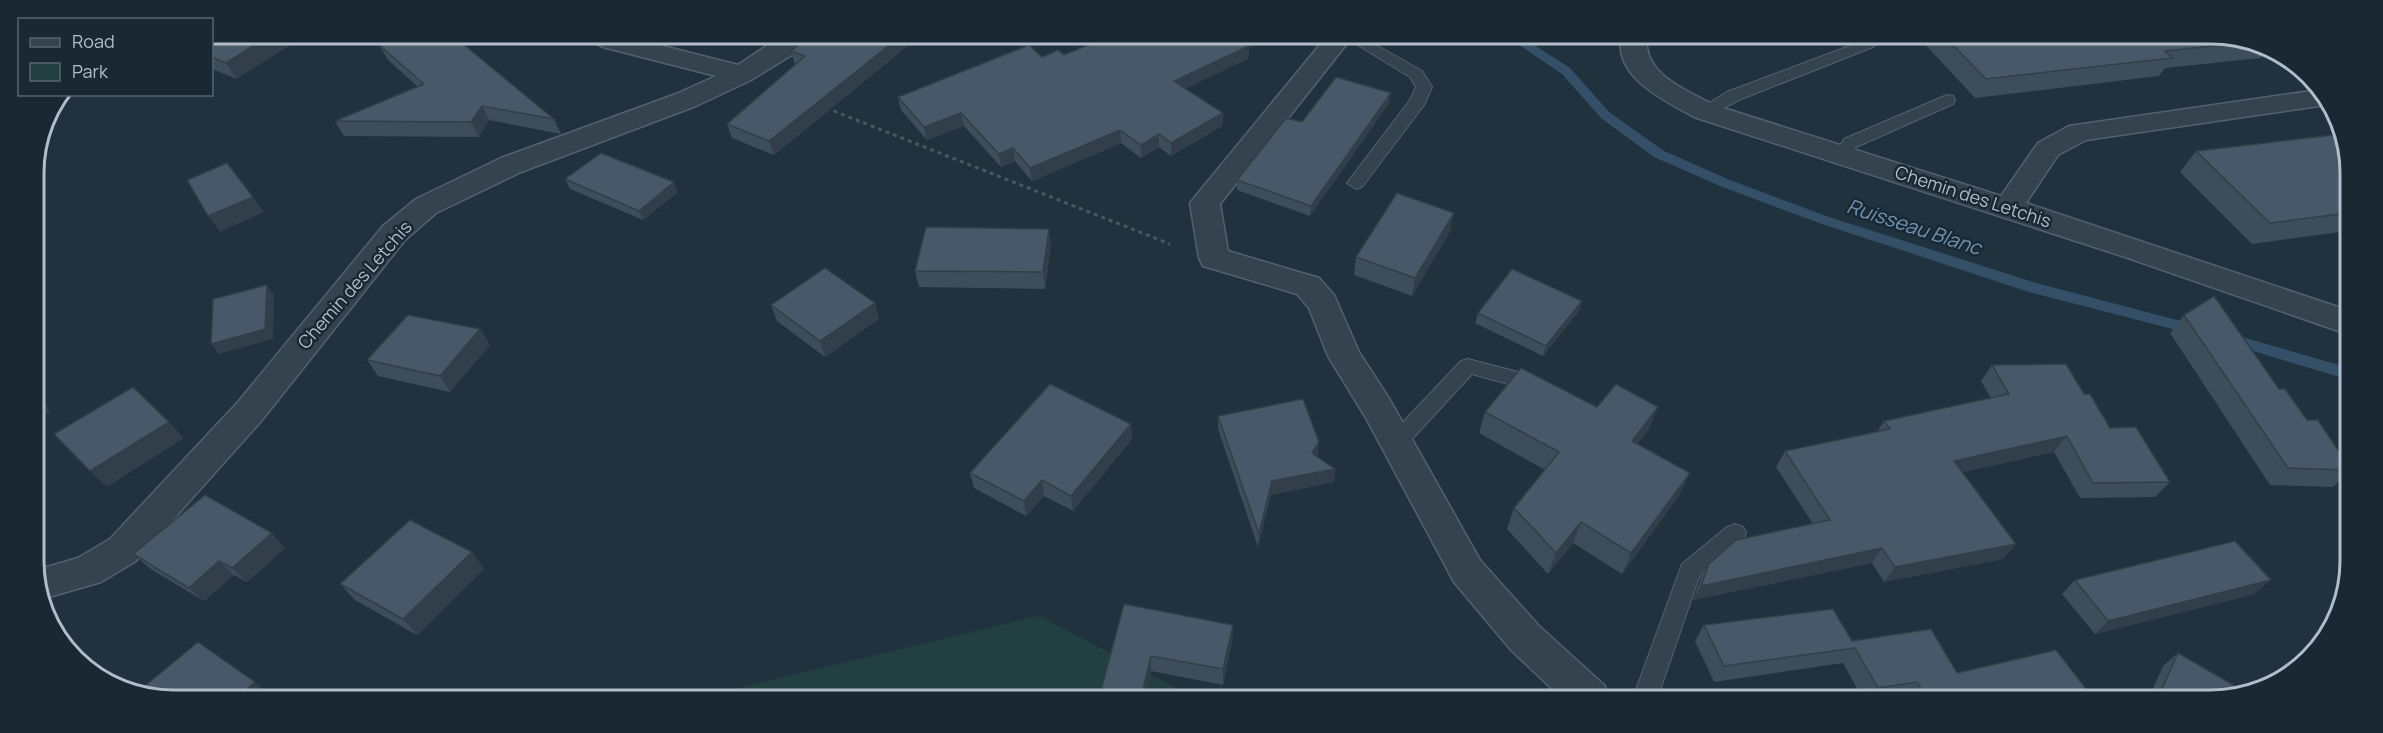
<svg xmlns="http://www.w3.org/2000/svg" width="2383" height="733" viewBox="0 0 2383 733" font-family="Manrope,sans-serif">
	<rect width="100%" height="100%" fill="#21323f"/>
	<path fill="#234040" d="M1039 616 1196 698 700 697Z"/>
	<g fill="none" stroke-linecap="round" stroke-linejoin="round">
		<g fill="#335068" fill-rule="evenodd">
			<path d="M1506 36H1520L1570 68 1609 112 1664 151 1730 180 1829 217 2036 283 2196 325 2203 330 2196 335 2029 292 1819 223 1720 186 1654 157 1601 118 1562 74Z"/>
			<path d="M2228 333 2346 367V379L2223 342 2221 338Z"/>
		</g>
		<g stroke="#53616d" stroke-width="2">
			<g id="lane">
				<path d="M1343 36H1360L1422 71 1432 87 1424 105 1362 187 1356 189 1347 183 1410 100 1416 87 1410 77Z"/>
				<path d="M1868 39 1876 44 1873 47 1739 100 1710 115H1698L1696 111 1727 92Z"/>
				<path d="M1947 95 1953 96 1955 100 1953 104 1856 147 1848 160 1842 161 1834 156 1844 139Z"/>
				<path d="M1468 359 1537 377 1540 382 1537 387 1530 390 1472 374 1403 449 1396 451 1389 449 1386 443 1389 437 1461 361Z"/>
				<path d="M1735 524 1743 527 1746 533 1743 539 1699 577 1657 699 1633 698 1682 564 1727 527Z"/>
			</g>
		</g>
		<g stroke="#53616d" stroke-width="3">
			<g id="street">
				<path d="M582 34H616L738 65 784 34H812L795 53 751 80 696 106 521 172 436 213 405 240 262 420 136 561 101 582 42 599 36 587V567H47L78 558 110 539 238 402 383 226 416 199 501 158 676 94 716 76 603 47 586 39Z"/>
				<path d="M1327 36H1353L1220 204 1228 251 1319 278 1334 295 1359 352 1390 400 1480 560 1539 626 1604 685 1610 698H1562L1511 650 1454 582 1366 418 1328 356 1309 308 1297 294 1203 266 1199 258 1190 203Z"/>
				<path d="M1621 36H1647C1642 74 1686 90 1714 105L2001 196 2038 143 2069 126 2318 90 2326 105 2086 140 2058 155 2026 203 2347 310V334L2128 258 1694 117C1664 100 1614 78 1621 36Z"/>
			</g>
		</g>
		<path stroke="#415c5c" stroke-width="3" stroke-dasharray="4 4" stroke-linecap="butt" d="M826 108 1170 244"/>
		<use href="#lane" fill="#35434f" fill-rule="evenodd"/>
		<use href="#street" fill="#35434f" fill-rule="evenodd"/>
	</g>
	<g fill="#3d4d59">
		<path d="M212 33 237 79 212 69Z"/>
		<path d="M811 34 921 35 774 155 732 138 727 124 795 65 791 51Z"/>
		<path d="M1922 37 2246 38 2267 50 2261 58 2165 68 2159 76 1975 98 1921 40Z"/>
		<path d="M379 45 554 119 561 134 489 120 479 137 344 136 335 121 418 87 388 60Z"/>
		<path d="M1249 48 1248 59 1185 88 1223 113 1222 126 1171 156 1159 147 1141 158 1121 143 1032 181 1015 161 1001 167 964 126 927 140 901 110 898 97 1042 57Z"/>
		<path d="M1389 103 1310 216 1237 190V180L1302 122Z"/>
		<path d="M2347 146V231L2252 244 2180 172 2196 151Z"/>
		<path d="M565 179 678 192 643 220 570 189Z"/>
		<path d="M1450 231 1412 296 1354 275 1356 257Z"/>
		<path d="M1051 245 1045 289 919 287 915 271Z"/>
		<path d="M1582 301 1579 311 1543 356 1475 323 1478 313Z"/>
		<path d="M875 303 879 319 825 357 777 321 771 305Z"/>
		<path d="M2184 315 2279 389 2346 462V475L2333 487 2270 485 2170 333Z"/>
		<path d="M480 329 490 345 450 392 378 376 367 360Z"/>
		<path d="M1992 365 2084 394 2110 428 2170 482 2155 497 2080 498 2054 452 1962 472 2003 559 1884 582 1872 563 1693 600 1701 578 1709 564 1813 524 1776 467 1785 451 1877 432 1884 421 1991 398 1981 381Z"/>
		<path d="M1597 407 1649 429 1637 444 1680 494 1622 574 1573 543 1548 574 1507 529 1514 508 1545 470 1479 433 1485 412Z"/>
		<path d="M1218 416 1319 442 1317 457 1335 469 1334 482 1271 495 1258 547 1218 429Z"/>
		<path d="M1131 424 1132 439 1073 511 1044 496 1026 516 974 488 970 473Z"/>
		<path d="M285 548 247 582 234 575 204 601 149 568 133 554Z"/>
		<path d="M472 552 484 569 417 635 355 600 340 584Z"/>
		<path d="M2075 580 2255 594 2095 634 2062 594Z"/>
		<path d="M1124 604 1233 625 1232 641 1223 685 1151 671 1145 697H1100V694Z"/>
		<path d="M1704 625 1852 641 1957 673 2094 699H1905L1904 697 1889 699H1863L1843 663 1714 682 1695 641Z"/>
		<path d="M2178 653 2219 700H2148L2163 666Z"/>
	</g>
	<g fill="#323e49">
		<path d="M273 33H309L237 79 226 63Z"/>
		<path d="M902 35H921L774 155 769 141Z"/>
		<path d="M1248 35H1277L1249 48 1248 59 1174 94V81L1233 42Z"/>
		<path d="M1391 93 1389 103 1310 216 1311 206Z"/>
		<path d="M482 106 489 120 479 137 471 122Z"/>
		<path d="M961 113 964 126 927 140 924 127Z"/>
		<path d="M1223 113 1222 126 1171 156V143Z"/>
		<path d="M1120 130 1121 143 1032 181 1030 168Z"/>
		<path d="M1159 134V147L1141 158V145Z"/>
		<path d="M1013 148 1015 161 1001 167 999 154Z"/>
		<path d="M674 182 678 192 643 220 639 211Z"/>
		<path d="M253 197 264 212 220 232 208 216Z"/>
		<path d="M1454 213 1450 231 1412 296 1415 278Z"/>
		<path d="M1049 229 1051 245 1045 289 1043 272Z"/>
		<path d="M267 285 274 295 273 339 219 354 211 344Z"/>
		<path d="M1582 301 1579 311 1543 356 1546 346Z"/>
		<path d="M875 303 879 319 825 357 820 341Z"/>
		<path d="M480 329 490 345 450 392 440 376Z"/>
		<path d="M34 381 50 412 35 419V396Z"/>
		<path d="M1658 407 1649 429 1623 462 1632 441Z"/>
		<path d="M169 422 184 438 107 487 90 471Z"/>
		<path d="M1131 424 1132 439 1073 511 1071 496Z"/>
		<path d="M2067 436 2054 452 1943 477 1954 461Z"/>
		<path d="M1319 442 1318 455 1311 467 1312 453Z"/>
		<path d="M1335 469 1334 482 1271 495 1258 547 1259 534 1272 481Z"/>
		<path d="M1690 473 1680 494 1622 574 1631 553Z"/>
		<path d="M1042 480 1044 496 1026 516 1024 501Z"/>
		<path d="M1581 522 1573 543 1548 574 1556 553Z"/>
		<path d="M272 533 285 548 247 582 232 568Z"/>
		<path d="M2016 544 2003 559 1884 582 1895 567Z"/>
		<path d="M1882 548 1872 563 1693 600 1701 586Z"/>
		<path d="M472 552 484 569 417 635 403 619Z"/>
		<path d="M219 561 234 575 204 601 189 588Z"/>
		<path d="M2271 580 2255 594 2095 634 2108 621Z"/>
		<path d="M1233 625 1232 641 1223 685V669Z"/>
		<path d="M1151 656V671L1145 697H1141Z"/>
		<path d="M255 682 270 696H239Z"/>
	</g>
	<g fill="#475968" stroke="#323e49" stroke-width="1.5">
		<path d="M212 33H273L226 63 212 57Z"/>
		<path d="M405 34H451L554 119 482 106 471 122 335 121 424 84 379 45Z"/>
		<path d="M811 34 902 35 769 141 727 124 805 56 791 51Z"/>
		<path d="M1112 35H1248L1233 42 1249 46 1174 81 1223 113 1171 143 1159 134 1141 145 1120 130 1030 168 1013 148 999 154 961 113 924 127 898 97 1029 45 1042 57 1058 50 1064 55Z"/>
		<path d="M1945 37 2246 38 2253 42 2165 51 2172 58 1986 79Z"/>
		<path d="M1336 77 1391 93 1311 206 1237 180 1286 118 1302 122Z"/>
		<path d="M2341 134 2347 146V213L2270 223 2196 151Z"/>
		<path d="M601 153 674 182 639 211 565 179Z"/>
		<path d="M227 163 253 197 208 216 187 180Z"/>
		<path d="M1397 193 1454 213 1415 278 1356 257Z"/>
		<path d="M926 227 1049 229 1043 272 915 271Z"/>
		<path d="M825 268 875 303 820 341 771 305Z"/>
		<path d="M1512 269 1582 301 1546 346 1478 313Z"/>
		<path d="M267 285 265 329 211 344 213 299Z"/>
		<path d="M2214 296 2279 389H2285L2307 420H2318L2346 462V470L2288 468 2184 315Z"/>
		<path d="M408 315 480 329 440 376 367 360Z"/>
		<path d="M2066 364 2084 394H2090L2110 428 2136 427 2170 482 2093 483 2067 436 1954 461 2016 544 1895 567 1882 548 1701 586 1709 564 1736 540 1830 520 1785 451 1890 429 1884 421 2009 394 1992 365Z"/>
		<path d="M1521 368 1597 407 1616 384 1658 407 1632 441 1690 473 1631 553 1581 522 1556 553 1514 508 1559 452 1485 412Z"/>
		<path d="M1050 384 1131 424 1071 496 1042 480 1024 501 970 473Z"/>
		<path d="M133 387 169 422 90 471 54 434Z"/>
		<path d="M1303 399 1319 442 1312 453 1335 469 1272 481 1259 534 1218 416Z"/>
		<path d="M205 495 272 533 232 568 219 561 189 588 133 554Z"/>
		<path d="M410 520 472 552 403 619 340 584Z"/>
		<path d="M2235 541 2271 580 2108 621 2075 580Z"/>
		<path d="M1124 604 1233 625 1223 669 1151 656 1141 697H1118L1100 694Z"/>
		<path d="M1833 609 1852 641 1931 629 1957 673 2056 650 2094 699H1927L1917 682 1878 688 1855 648 1724 666 1704 625Z"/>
		<path d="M198 642 255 682 239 696 137 695 135 694Z"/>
		<path d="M2178 653 2242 690 2219 700H2157Z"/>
	</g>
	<g text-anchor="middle" stroke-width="5" stroke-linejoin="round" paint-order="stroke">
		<g font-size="18" fill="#b1beca" stroke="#1a2834">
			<text transform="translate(1973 197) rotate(18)" y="6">Chemin des Letchis</text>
			<text transform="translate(355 285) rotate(-49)" y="6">Chemin des Letchis</text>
		</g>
		<g font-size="20" font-style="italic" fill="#6e93b0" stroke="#1a2834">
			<text transform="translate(1914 227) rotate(18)" y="7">Ruisseau Blanc</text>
		</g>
	</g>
	<path d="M0 0H2383V733H0ZM173 44H2211A129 129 0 0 1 2340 173V561A129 129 0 0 1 2211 690H173A129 129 0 0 1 44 561V173A129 129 0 0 1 173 44Z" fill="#1a2834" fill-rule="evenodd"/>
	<path fill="none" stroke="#b1beca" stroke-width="3" d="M173 44H2211A129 129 0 0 1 2340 173V561A129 129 0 0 1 2211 690H173A129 129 0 0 1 44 561V173A129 129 0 0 1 173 44Z"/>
	<rect x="18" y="18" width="195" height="78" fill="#1a2834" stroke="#566470" stroke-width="1.5"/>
	<rect x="30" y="38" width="30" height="9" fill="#35434f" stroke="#566470" stroke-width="1.5"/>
	<text x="72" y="48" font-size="18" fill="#b1beca">Road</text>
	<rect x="30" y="63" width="30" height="18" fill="#234040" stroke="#566470" stroke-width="1.5"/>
	<text x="72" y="78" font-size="18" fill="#b1beca">Park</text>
</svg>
